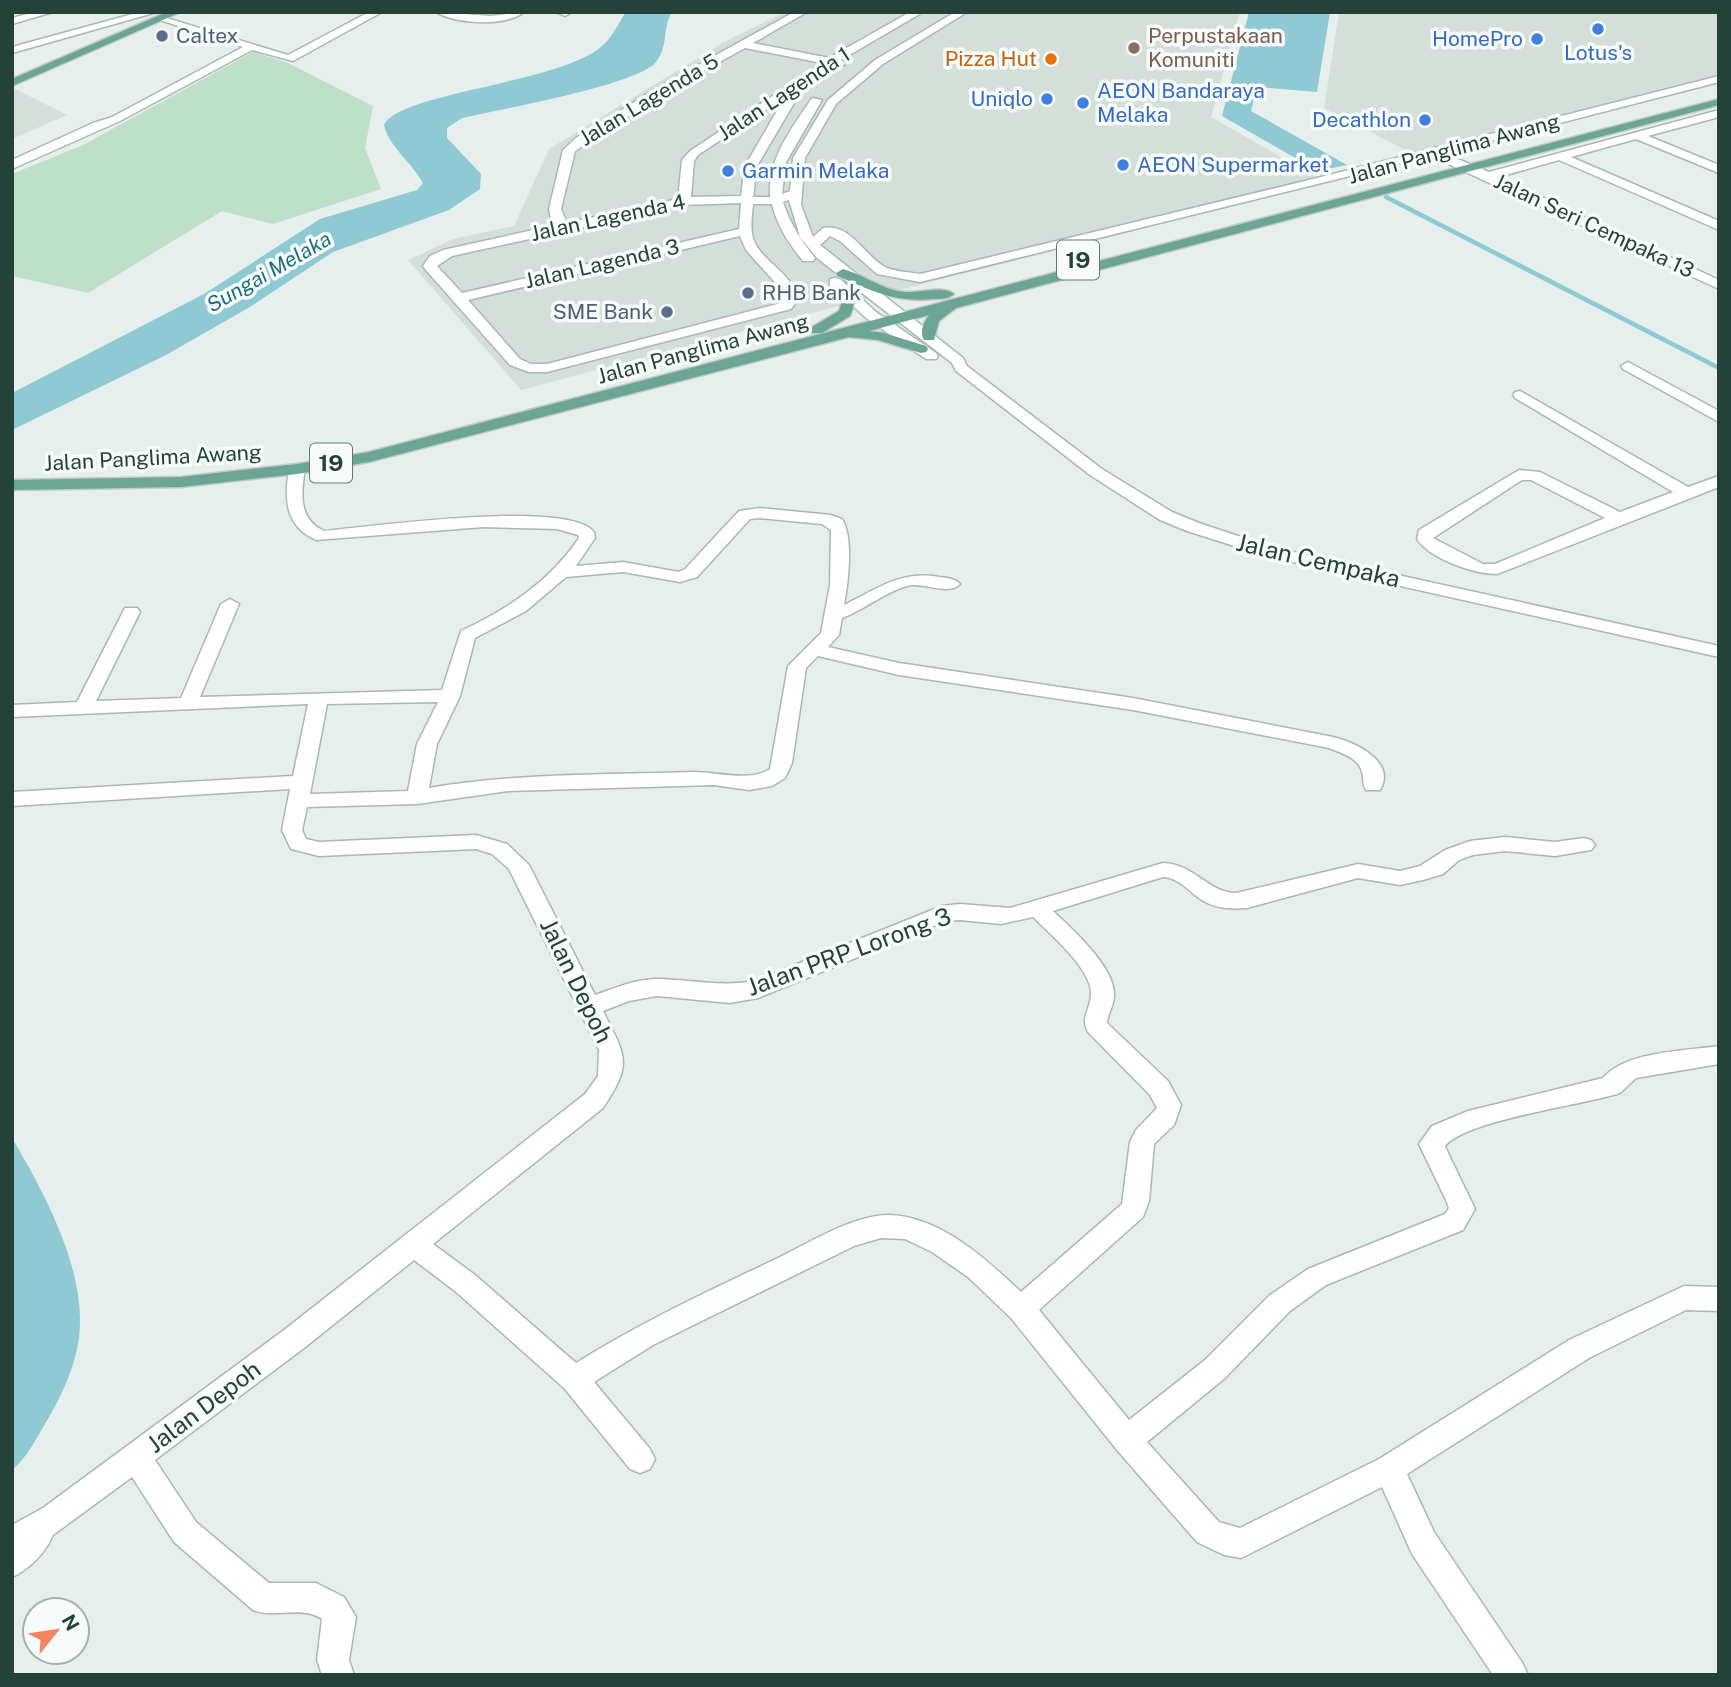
<svg xmlns="http://www.w3.org/2000/svg" width="1731" height="1687" viewBox="0 0 1731 1687" font-family="'Public Sans',sans-serif">
	<rect width="100%" height="100%" fill="#e6efeb"/>
	<g fill="#d4dfda">
		<path d="M785 12H1240L1211 117 1326 183 930 282 521 390 408 260 453 239 514 226 549 149 724 42Z"/>
		<path d="M1339 12H1719V84L1417 156 1324 108Z"/>
		<path d="M12 88H13L67 115 12 139Z"/>
	</g>
	<path fill="#bfe0c8" d="M253 52 288 63 373 106 365 148 381 189 273 224 222 211 88 293 12 276V174L83 145Z"/>
	<g fill="#8ec9d4">
		<path d="M626 12H672C662 28 669 45 656 62 638 85 497 110 462 118L447 128V138L481 174 480 189 449 210 333 252 250 307 166 355 12 430V393L204 294 320 219 417 190 423 183C412 162 390 149 384 125 400 92 556 84 601 47 612 38 618 24 626 12Z"/>
		<path d="M1249 12H1330L1317 92 1257 87 1251 111 1347 165 1318 171 1222 116Z"/>
		<path d="M12 1138C45 1194 87 1271 79 1338 75 1366 63 1393 49 1417 38 1435 28 1457 12 1470Z"/>
	</g>
	<g fill="none" stroke-linecap="round" stroke-linejoin="round">
		<path stroke="#8ec9d4" stroke-width="4.5" d="M1386 197 1719 368"/>
		<g stroke="#a8b8b2" stroke-width="3">
			<g id="minor">
				<path d="M35 12H53L12 24V18Z"/>
				<path d="M140 12H157L12 53V47Z"/>
				<path d="M369 12H382L293 61 252 50 120 121 12 169V160L93 123 112 117 243 47 160 20V16L288 55Z"/>
				<path d="M436 12 491 16 524 12C505 27 456 24 436 12Z"/>
				<path d="M556 12H569L570 13 565 16Z"/>
				<path d="M794 12H807L753 43 829 58 910 12H923L841 60 845 63 844 65H833L794 91 797 98 757 166 753 197H770C767 159 792 128 812 98L822 100 786 162 782 194 790 191 793 158 828 100 875 60 955 12H967L883 64 836 104 805 158 801 205 813 237 823 228C852 223 865 258 887 268 897 272 910 272 920 274L1313 179 1719 76V82L1443 153 1489 172 1719 110V117L1648 136 1719 165V173L1636 139 1571 157 1719 221V230L1559 160 1499 177 1719 280V289L1431 156 920 282 877 274 840 241 830 236 820 245 963 358 967 366 1102 469 1172 512 1199 523 1271 547 1719 646V657L1266 556 1187 531 1160 520 1090 475 956 371 952 363 817 258 800 237 789 200 783 202C790 224 801 240 815 258L813 261H803C789 244 777 226 772 204H753C752 215 750 227 753 238 760 262 795 273 797 301L791 309 547 372H529L510 365 425 269 423 266 430 256 443 250 556 225 551 219 549 209 563 150 576 138 660 86ZM745 48 822 63 690 151 682 160 678 199 567 223 561 209 575 151 668 90ZM785 97 745 166 741 196 691 197 694 161 698 155ZM741 203 739 229 462 293 437 266 452 256 684 205ZM740 236 746 250 780 288 783 295 781 303 547 364H531L520 359 468 300Z"/>
				<path d="M835 278 840 279 876 312 936 353 938 356 936 359H926L866 318 830 285V279Z"/>
				<path d="M1628 362 1719 411V422L1623 369 1621 366Z"/>
				<path d="M1520 391 1688 487 1719 476V487L1497 574C1474 574 1430 559 1417 539L1419 530 1519 470 1540 472 1620 512 1673 492 1515 398 1513 395 1515 392ZM1522 480H1531L1605 518 1495 564H1483L1433 538Z"/>
				<path d="M297 464 305 469C301 493 298 519 324 531 370 527 567 499 594 532L595 538 576 566 623 562 679 572 685 569 739 511 760 508 831 515 842 519C854 538 848 583 844 605 877 589 901 570 939 577 947 578 954 578 960 584 950 595 926 584 912 585 891 588 864 610 842 618L839 635 828 647 899 663 1133 698 1333 737C1354 742 1397 761 1380 790H1366C1362 783 1364 779 1362 772 1359 758 1341 753 1329 748L1133 710 899 675 818 656 806 668 792 763 785 778 772 786 749 790 714 785 508 791 417 804 307 807 302 830 306 839 319 842 476 835 507 844 529 865 595 995C615 988 638 978 660 979 693 980 722 987 755 981L942 906 960 904 1010 908 1163 863C1195 864 1208 893 1236 893L1358 864 1400 871 1420 866 1445 850 1470 841 1505 837 1555 842 1584 838 1591 840 1595 845 1591 850 1555 856 1505 851 1473 855 1459 860 1443 874 1423 880 1400 885 1358 878 1247 908C1231 909 1216 909 1202 900 1189 892 1180 878 1163 877L1053 911C1072 929 1116 968 1114 996 1114 1005 1108 1013 1107 1023L1168 1081 1181 1105 1174 1125 1154 1144 1149 1201 1143 1217 1039 1310 1129 1420 1205 1360 1270 1295 1308 1269 1445 1214 1449 1208 1446 1200 1419 1144 1432 1126 1468 1111 1603 1078C1626 1051 1685 1051 1719 1046V1064L1636 1078 1620 1093C1583 1105 1466 1120 1445 1146L1448 1153 1475 1209 1463 1230 1326 1285 1290 1311 1225 1378 1147 1442 1219 1522 1240 1528 1379 1459 1569 1340 1684 1286 1719 1287V1311L1686 1310 1589 1358 1407 1474 1434 1532 1523 1664 1528 1675H1493L1412 1554 1382 1487 1241 1558 1224 1555 1197 1542 1117 1450 1011 1318 968 1277 932 1252 905 1239 881 1238 854 1246 653 1345 594 1382 650 1449 655 1459 650 1469 640 1473 630 1469 564 1388 455 1291 414 1260 304 1348 155 1460 196 1522 269 1583H316L344 1597 356 1617 349 1660 354 1675H322L317 1660 322 1619C301 1605 275 1619 253 1610L174 1542 132 1477 53 1535C46 1552 29 1570 12 1577V1525L43 1508 284 1330 585 1094 598 1076 599 1050 509 869 492 854 476 849 319 856 291 849 282 830 290 789 12 806V792L293 776 308 704 12 717V705L77 702 125 608H137L140 612 96 701 181 698 221 604 230 599 239 604 200 697 442 690 461 631C508 609 549 582 579 538L578 535 557 529 484 527 316 540C285 526 284 499 289 469ZM760 518 822 524 831 530 830 585 821 633 788 666 770 769C748 783 716 771 691 772 603 775 515 773 429 788L437 744 460 696 475 638 526 611 566 577 623 572 680 582 697 577 750 519ZM438 702 417 744 408 791 310 794 327 704ZM1033 917C1050 934 1093 970 1091 995 1090 1010 1080 1018 1088 1032L1150 1095 1157 1108 1136 1130 1130 1142 1122 1204 1021 1292C986 1259 941 1217 890 1215 856 1214 810 1242 780 1257 711 1290 641 1322 576 1363L475 1275 433 1244 603 1108C633 1063 626 1057 603 1011L629 1001 657 996 730 1003 758 998 946 921 960 920 1001 924Z"/>
			</g>
		</g>
		<g stroke="#c2cac8" stroke-width="3">
			<g id="major">
				<path d="M167 12H181L12 86V79Z"/>
				<path d="M1719 99V105L956 308 939 321 934 340H924C919 332 924 322 929 315L869 331 884 333 926 346 928 349 926 352 921 353 878 340 849 337 369 462 297 474 181 487 12 490V480L181 477 297 464 369 452Z"/>
				<path d="M843 269C865 275 882 290 905 292 919 293 944 285 954 294 948 299 941 299 933 299 898 303 870 291 838 276L836 273Z"/>
				<path d="M850 293 857 297 850 316 822 333H812V327L839 311 843 297Z"/>
			</g>
		</g>
		<use href="#minor" fill="#fff" fill-rule="evenodd"/>
		<use href="#major" fill="#6aa596" fill-rule="evenodd"/>
	</g>
	<g fill="#3f7fe0" stroke="#f7fbf9" stroke-width="2.5">
		<circle cx="1598" cy="29" r="7"/>
		<circle cx="1537" cy="39" r="7"/>
		<circle cx="1047" cy="99" r="7"/>
		<circle cx="1083" cy="103" r="7"/>
		<circle cx="1425" cy="120" r="7"/>
		<circle cx="1123" cy="165" r="7"/>
		<circle cx="728" cy="171" r="7"/>
	</g>
	<g fill="#5c6f8a" stroke="#f7fbf9" stroke-width="2.5">
		<circle cx="162" cy="36" r="7"/>
		<circle cx="748" cy="293" r="7"/>
		<circle cx="667" cy="312" r="7"/>
	</g>
	<circle fill="#8d6e63" stroke="#f7fbf9" stroke-width="2.5" cx="1134" cy="48" r="7"/>
	<circle fill="#e8710a" stroke="#f7fbf9" stroke-width="2.5" cx="1051" cy="59" r="7"/>
	<g text-anchor="middle" stroke-width="7" stroke-linejoin="round" paint-order="stroke">
		<g font-size="21" fill="#4e5e75" stroke="#f7fbf9" text-anchor="start">
			<text x="176" y="43">Caltex</text>
			<text x="762" y="300">RHB Bank</text>
			<text x="653" y="319" text-anchor="end">SME Bank</text>
		</g>
		<g font-size="21" fill="#785e54" stroke="#f7fbf9" text-anchor="start">
			<text x="1148" y="43">Perpustakaan<tspan x="1148" dy="24">Komuniti</tspan></text>
		</g>
		<g font-size="21" fill="#366cbe" stroke="#f7fbf9" text-anchor="end">
			<text x="1523" y="46">HomePro</text>
			<text x="1598" y="60" text-anchor="middle">Lotus's</text>
			<text x="1097" y="98" text-anchor="start">AEON Bandaraya<tspan x="1097" dy="24">Melaka</tspan></text>
			<text x="1033" y="106">Uniqlo</text>
			<text x="1411" y="127">Decathlon</text>
			<text x="1137" y="172" text-anchor="start">AEON Supermarket</text>
			<text x="742" y="178" text-anchor="start">Garmin Melaka</text>
		</g>
		<g font-size="21" fill="#c56008" stroke="#f7fbf9" text-anchor="end">
			<text x="1037" y="66">Pizza Hut</text>
		</g>
		<g font-size="21" fill="#24423a" stroke="#f7fbf9">
			<text transform="translate(784 94) rotate(-33)" y="7">Jalan Lagenda 1</text>
			<text transform="translate(649 100) rotate(-31)" y="7">Jalan Lagenda 5</text>
			<text transform="translate(1454 149) rotate(-15)" y="7">Jalan Panglima Awang</text>
			<text transform="translate(608 218) rotate(-12)" y="7">Jalan Lagenda 4</text>
			<text transform="translate(1594 226) rotate(25)" y="7">Jalan Seri Cempaka 13</text>
			<text transform="translate(602 264) rotate(-13)" y="7">Jalan Lagenda 3</text>
			<text transform="translate(703 349) rotate(-15)" y="7">Jalan Panglima Awang</text>
			<text transform="translate(153 458) rotate(-3)" y="7">Jalan Panglima Awang</text>
		</g>
		<g font-size="21" font-style="italic" fill="#1c6f80" stroke="#f7fbf9">
			<text transform="translate(269 272) rotate(-30)" y="7">Sungai Melaka</text>
		</g>
		<g fill="#f7fbf9" stroke="#637a73" stroke-width="2">
			<rect x="1057" y="240.5" width="42" height="39" rx="5"/>
			<rect x="310" y="443.5" width="42" height="39" rx="5"/>
		</g>
		<g font-size="23" font-weight="bold" fill="#24423a">
			<text x="1078" y="268">19</text>
			<text x="331" y="471">19</text>
		</g>
		<g font-size="24" fill="#24423a" stroke="#f7fbf9">
			<text transform="translate(1318 561) rotate(13)" y="8">Jalan Cempaka</text>
			<text transform="translate(849 952) rotate(-20)" y="8">Jalan PRP Lorong 3</text>
			<text transform="translate(576 981) rotate(64)" y="8">Jalan Depoh</text>
			<text transform="translate(204 1407) rotate(-37)" y="8">Jalan Depoh</text>
		</g>
	</g>
	<rect width="1731" height="1687" fill="none" stroke="#24423a" stroke-width="28"/>
	<g transform="translate(56 1631) rotate(60)"><circle r="33" fill="#f7fbf9" stroke="#a3b1ad" stroke-width="2"/>
	<path d="M0-5L12 26L0 18L-12 26Z" fill="#f4845f"/>
	<text y="-10" font-size="19" font-weight="bold" text-anchor="middle" fill="#24423a">N</text>
	</g>
</svg>
